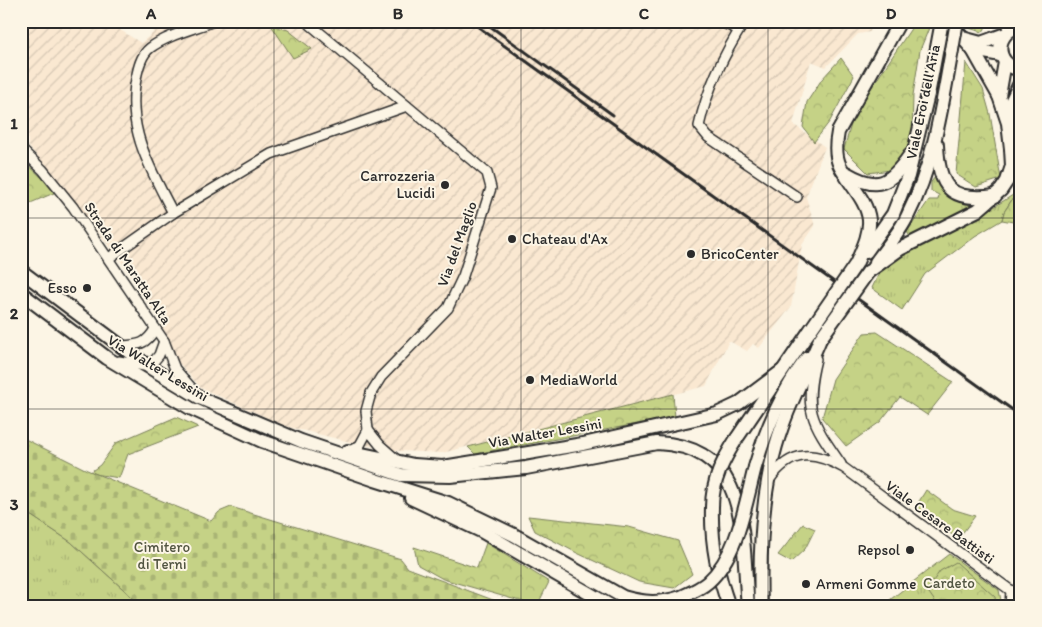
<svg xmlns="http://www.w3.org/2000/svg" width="1042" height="627" viewBox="0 0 1042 627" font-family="Itim,sans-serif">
	<defs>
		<pattern id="industrial-furrows" width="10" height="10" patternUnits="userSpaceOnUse" patternTransform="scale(1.25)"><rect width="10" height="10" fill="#fae8d1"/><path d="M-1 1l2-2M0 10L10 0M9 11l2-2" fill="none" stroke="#d6c7b4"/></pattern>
		<pattern id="grass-tufts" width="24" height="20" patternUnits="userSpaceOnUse" patternTransform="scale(1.25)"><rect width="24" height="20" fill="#c5d286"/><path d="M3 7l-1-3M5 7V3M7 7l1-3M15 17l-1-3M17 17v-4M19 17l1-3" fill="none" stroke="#a9b474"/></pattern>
		<pattern id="forest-crowns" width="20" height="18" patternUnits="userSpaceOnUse" patternTransform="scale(1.25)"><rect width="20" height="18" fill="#c5d286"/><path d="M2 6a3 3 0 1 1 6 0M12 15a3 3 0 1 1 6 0" fill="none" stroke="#a9b474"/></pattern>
		<pattern id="cemetery-stones" width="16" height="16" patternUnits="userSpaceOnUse" patternTransform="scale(1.25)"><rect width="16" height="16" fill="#c5d286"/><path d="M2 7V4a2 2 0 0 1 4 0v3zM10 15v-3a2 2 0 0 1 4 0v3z" fill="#a9b474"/></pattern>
	</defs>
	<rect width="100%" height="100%" fill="#fcf5e5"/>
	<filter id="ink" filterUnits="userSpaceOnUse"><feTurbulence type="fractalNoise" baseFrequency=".02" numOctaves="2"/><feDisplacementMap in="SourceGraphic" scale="10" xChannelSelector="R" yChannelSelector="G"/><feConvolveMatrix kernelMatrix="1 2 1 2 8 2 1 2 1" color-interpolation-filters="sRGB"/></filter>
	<g filter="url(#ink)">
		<path fill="url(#industrial-furrows)" d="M27 21H106L141 43 154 32 135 21H873L870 32 858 34 826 67 811 61 793 124 825 147 806 197 815 226 802 245 791 307 759 348 753 344 747 351 729 341 706 386 442 453 401 451 354 443 285 426 201 388 176 360 160 321 123 264 56 177 28 146Z"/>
		<g fill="url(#grass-tufts)" stroke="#787e58">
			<path d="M21 21H27V68L21 70Z"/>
			<path d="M936 176 963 202 970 205 971 208 911 238 907 232 929 200H938L939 195 931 191V182Z"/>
			<path d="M1016 193 1004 212 1002 220 975 236 925 274 902 310 872 288 881 269 918 244 986 212Z"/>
			<path d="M21 509 71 542 142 606H21Z"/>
			<path d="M949 554 999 590 1002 606H882Z"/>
		</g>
		<g fill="url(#forest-crowns)" stroke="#787e58">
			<path d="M916 21 929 28 920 50 913 95 912 137 904 153 891 170 868 173 844 149 854 114Z"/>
			<path d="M968 21H989L983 32 968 28Z"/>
			<path d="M271 25 288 30 312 49 293 58Z"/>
			<path d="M841 58 854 76 830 121 814 142 803 127 807 102 822 79Z"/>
			<path d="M966 62 983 89 990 114 1001 179 976 187 956 174Z"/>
			<path d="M21 158 42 178 54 193 21 207V180L24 179 21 176Z"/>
			<path d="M1021 186V212L1013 222 1002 220 1004 212Z"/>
			<path d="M877 332 953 382 927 415 900 397 880 422 846 446 822 418 833 379 864 333Z"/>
			<path d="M673 394 675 417 475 454 468 447Z"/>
			<path d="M176 417 198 427 128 454 119 478 89 473 100 465 116 443Z"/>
			<path d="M926 490 952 509 975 516 958 539 915 508Z"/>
			<path d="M528 516 629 527 678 541 692 574 674 588 639 582 577 553 535 531Z"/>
			<path d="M803 524 815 529 805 549 791 562 778 555Z"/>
			<path d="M486 543 549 582 537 606 443 579 418 565 414 547 477 568Z"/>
			<path d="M956 562 995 597 996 606H938L927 590 940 571Z"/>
		</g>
		<path fill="url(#cemetery-stones)" stroke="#787e58" d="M21 437 87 470 211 521 219 512 231 507 401 559 408 568 509 606H142L71 542 21 509Z"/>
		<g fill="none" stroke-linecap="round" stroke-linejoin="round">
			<g stroke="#2b2b2b" stroke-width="12">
				<g id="street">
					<path d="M306 21 487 173 491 188 463 276 448 308 381 377 371 393 366 411 368 430 360 445 350 451"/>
					<path d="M719 21 739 30"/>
					<path d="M745 21C725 52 707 90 699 126L708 137 797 197"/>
					<path d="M1006 21 1010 29"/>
					<path d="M21 149 43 170 73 207 164 341 175 369 195 392"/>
					<path d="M173 213C151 170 126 129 136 79 138 68 141 55 150 48 167 35 194 29 214 21"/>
					<path d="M109 258 173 213 271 154 407 106"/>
					<path d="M121 346C138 345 146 345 155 329"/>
					<path d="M816 359C803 411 812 422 841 464"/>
					<path d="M119 361 149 367 159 355 164 341"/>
					<path d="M368 430 380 445 397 460"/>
					<path d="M770 479C792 449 814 451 844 468L1021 598"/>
					<path d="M1010 606 1011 590"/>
				</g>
			</g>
			<g stroke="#2b2b2b" stroke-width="16">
				<g id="secondary">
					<path d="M951 24 973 50 1001 55"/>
					<path d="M1021 26C994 31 993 65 1021 70"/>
					<path d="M966 39 981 43 1003 35"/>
					<path d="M973 50 999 96"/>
					<path d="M1008 121 1012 100 1021 81"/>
					<path d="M937 145C939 188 950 202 995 196"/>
					<path d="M846 173C878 192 890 184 910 155"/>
					<path d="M866 252 893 214 908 176 929 90 942 21"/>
					<path d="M876 262C887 247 900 232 908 215 934 164 942 105 952 50"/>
					<path d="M856 264C862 250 870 235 869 220 867 200 849 184 840 166 835 156 836 142 838 132L900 21"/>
					<path d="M21 271 149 367 202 399 301 441 401 475 450 476 526 468 657 443C752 447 741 536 748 606"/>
					<path d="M868 272 900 249 978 210 1001 190 1007 181 1012 166 1011 149 1008 123 999 96 1005 62"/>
					<path d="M21 293 107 358 190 408 262 441 375 480 448 503 514 535 623 597C644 603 660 604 681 597"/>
					<path d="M737 438 809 332"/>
					<path d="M348 451 414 465 443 467 583 444 717 414 738 404 782 371"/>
					<path d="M755 467C767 426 782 392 807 358"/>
					<path d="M411 498 481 531 611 606"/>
					<path d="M712 507C711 541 717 574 729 606"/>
					<path d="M761 606C759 548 762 482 782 427 792 397 808 369 820 339"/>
				</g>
			</g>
			<use href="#street" stroke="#fcf5e5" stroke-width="9"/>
			<use href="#secondary" stroke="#fcf5e5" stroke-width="12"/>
			<g stroke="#2b2b2b" stroke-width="3">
				<path d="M470 21 1021 416"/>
				<path d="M483 21 613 115"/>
			</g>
			<g stroke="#2b2b2b" stroke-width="16" stroke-linecap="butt">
				<g id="secondary-bridge">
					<path d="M952 50 957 21"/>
					<path d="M809 332 856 264"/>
					<path d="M820 339 868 272"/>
					<path d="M712 507C712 481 723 460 737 438"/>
					<path d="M681 597C690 593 700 589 708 582 738 555 745 505 755 467"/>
				</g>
			</g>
			<use href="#secondary-bridge" stroke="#fcf5e5" stroke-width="12"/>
		</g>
	</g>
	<path fill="none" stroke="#2b2b2b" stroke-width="1" stroke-opacity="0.55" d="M274 21V606M521 21V606M768 21V606M21 218H1021M21 409H1021"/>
	<g fill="#2b2b2b" stroke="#fcf5e5" stroke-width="2">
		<circle cx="445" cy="185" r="5"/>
		<circle cx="512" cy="239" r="5"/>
		<circle cx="691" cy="254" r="5"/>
		<circle cx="87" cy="288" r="5"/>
		<circle cx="530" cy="380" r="5"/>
		<circle cx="910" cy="550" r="5"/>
		<circle cx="806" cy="584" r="5"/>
	</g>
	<g text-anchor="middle" stroke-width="4" stroke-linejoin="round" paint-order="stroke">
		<g font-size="15" fill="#2b2b2b" stroke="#fcf5e5">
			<text transform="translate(923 102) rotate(-78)" y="5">Viale Eroi dell'Aria</text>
			<text transform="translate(457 244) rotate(-70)" y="5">Via del Maglio</text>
			<text transform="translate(128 263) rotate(56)" y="5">Strada di Maratta Alta</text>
			<text transform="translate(158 368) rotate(31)" y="5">Via Walter Lessini</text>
			<text transform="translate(545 433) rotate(-10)" y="5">Via Walter Lessini</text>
			<text transform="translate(940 522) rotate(36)" y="5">Viale Cesare Battisti</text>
		</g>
		<g font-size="15" fill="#2b2b2b" stroke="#fcf5e5" text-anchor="start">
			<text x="435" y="181" text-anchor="end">Carrozzeria<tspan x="435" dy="17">Lucidi</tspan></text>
			<text x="522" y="244">Chateau d'Ax</text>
			<text x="701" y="259">BricoCenter</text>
			<text x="77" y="293" text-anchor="end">Esso</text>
			<text x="540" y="385">MediaWorld</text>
			<text x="900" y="555" text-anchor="end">Repsol</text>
			<text x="816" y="589">Armeni Gomme</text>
		</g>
		<g font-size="15" fill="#525542" stroke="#fcf5e5">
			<text x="162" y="552">Cimitero<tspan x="162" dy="17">di Terni</tspan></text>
			<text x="949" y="588">Cardeto</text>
		</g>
	</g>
	<rect width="1042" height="627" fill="none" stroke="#fcf5e5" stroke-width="55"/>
	<rect x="28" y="28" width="986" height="572" fill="none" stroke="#2b2b2b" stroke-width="2"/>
	<g font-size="16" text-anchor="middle" font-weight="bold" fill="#2b2b2b">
		<text x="151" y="19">A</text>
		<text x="398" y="19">B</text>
		<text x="644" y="19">C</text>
		<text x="891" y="19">D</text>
		<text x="14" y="129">1</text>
		<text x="14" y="319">2</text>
		<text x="14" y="510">3</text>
	</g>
</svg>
